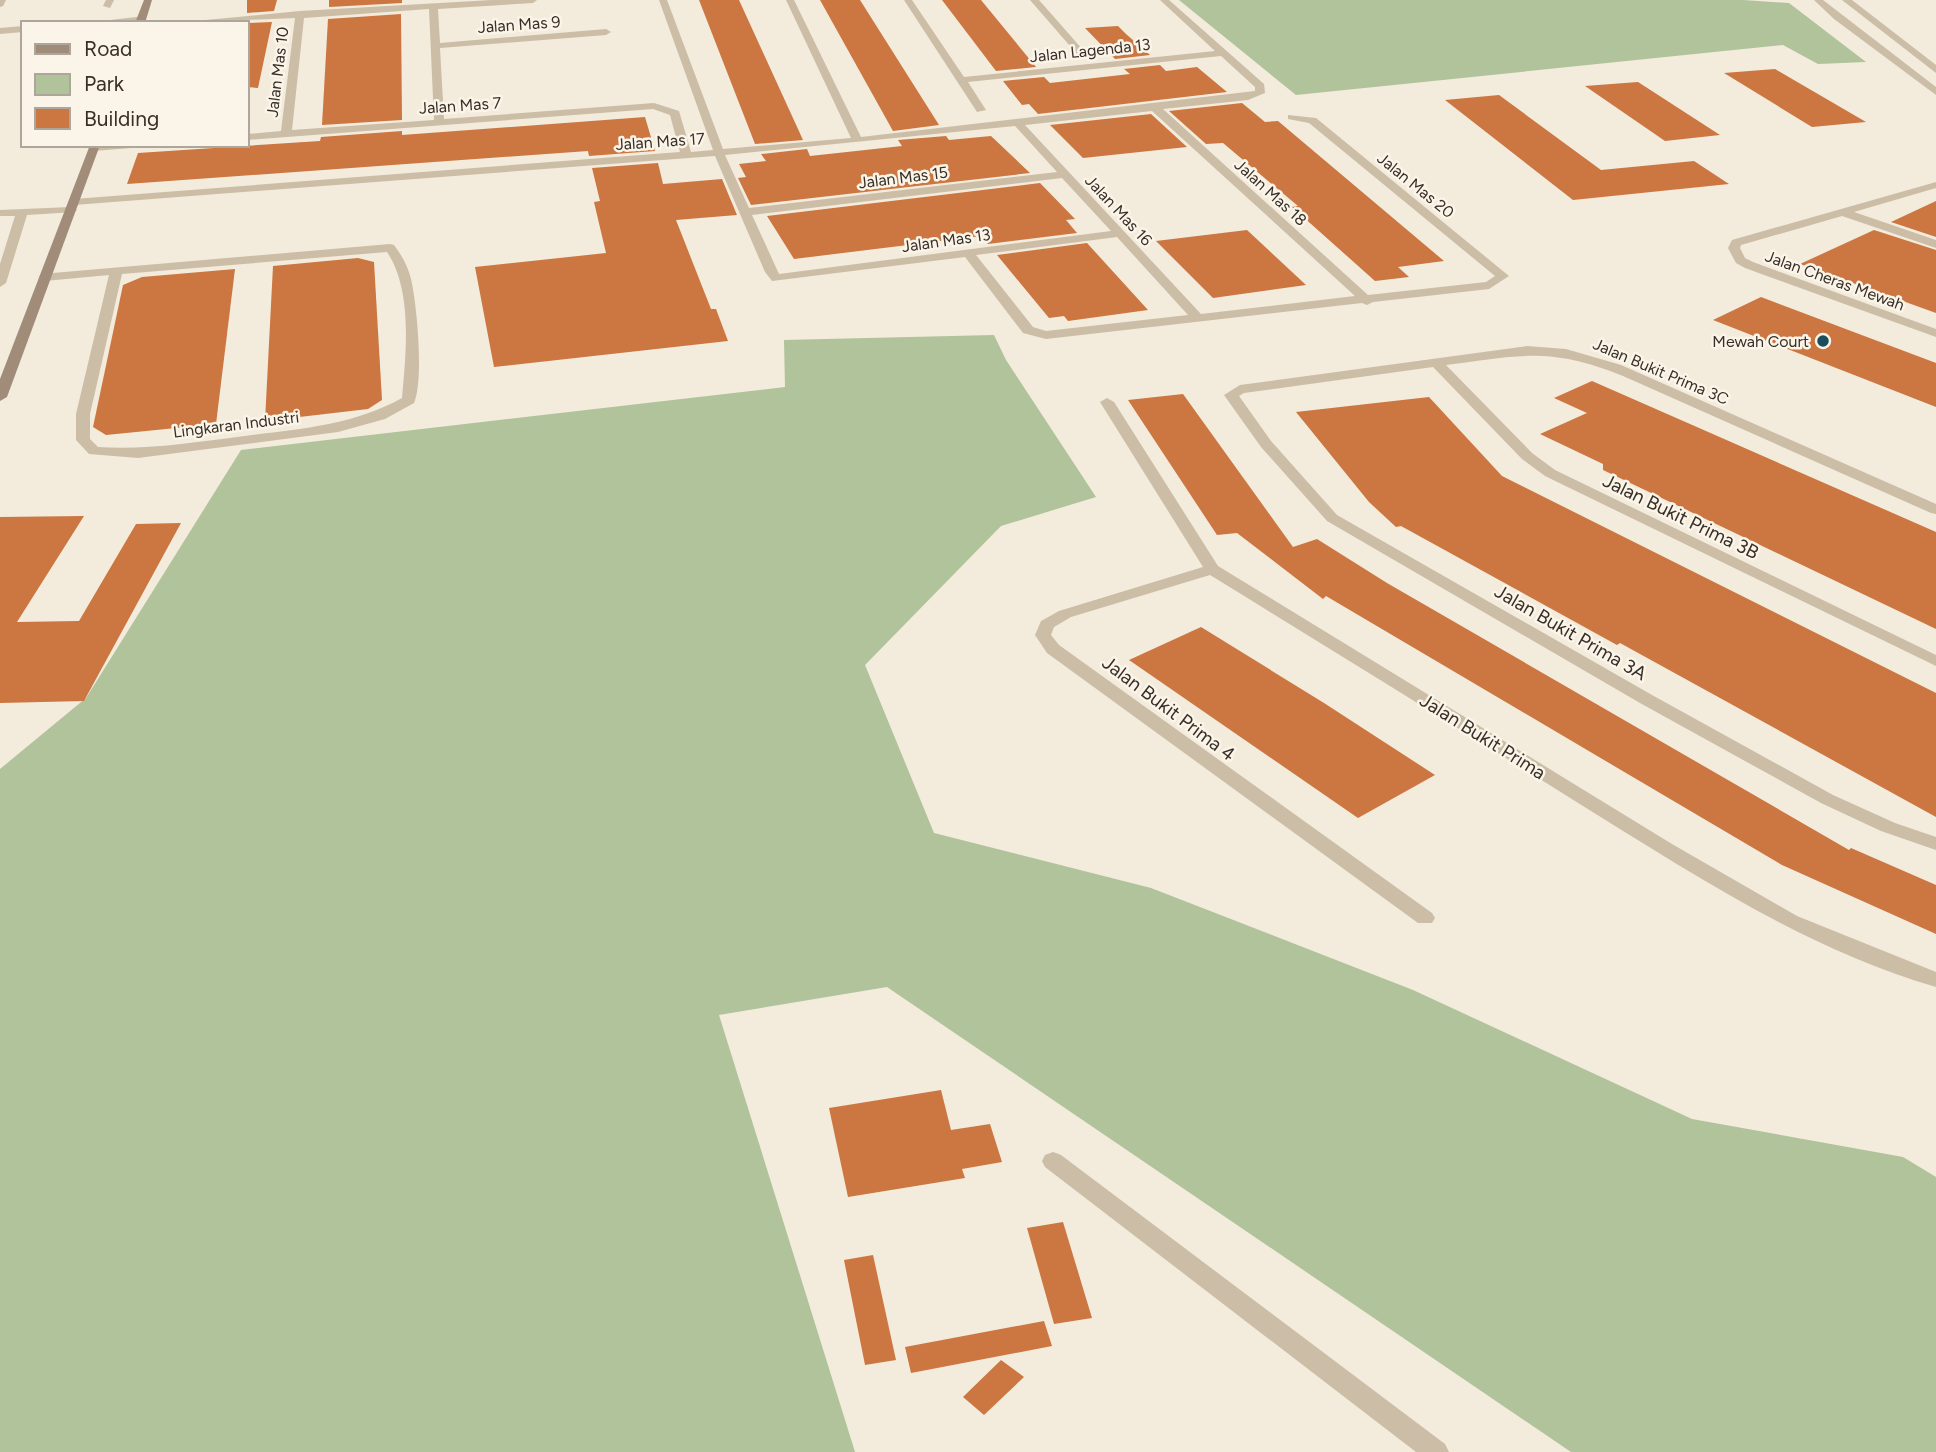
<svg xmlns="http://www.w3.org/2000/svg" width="1936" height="1452" viewBox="0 0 1936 1452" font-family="Figtree,sans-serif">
	<rect width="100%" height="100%" fill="#f3ebdb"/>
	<g fill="#b0c39a">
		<path d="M1179 0H1743L1789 3 1866 62 1818 64 1783 45 1296 95Z"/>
		<path d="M994 335 1006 360 1096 497 1001 526 865 665 934 833 1151 888 1413 990 1692 1119 1903 1157 1936 1177V1452H1571L887 987 719 1015 855 1452H0V769L86 698 241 450 785 387 784 340Z"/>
	</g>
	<g fill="#cc7641">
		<path d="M247 0H277L274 11 247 13Z"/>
		<path d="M329 0H402V3L329 7Z"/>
		<path d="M699 0H739L803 140 755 144Z"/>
		<path d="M820 0H860L939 125 893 131Z"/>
		<path d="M942 0H981L1036 67 996 71Z"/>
		<path d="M401 14 402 120 322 125 328 19Z"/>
		<path d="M272 22 258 88 247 87V23Z"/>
		<path d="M1118 26 1126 34 1150 55 1115 59 1085 28Z"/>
		<path d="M1160 65 1166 71 1197 67 1227 92 1038 114 1029 104 1022 105 1003 81 1044 77 1050 83 1130 74 1124 69Z"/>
		<path d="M1775 69 1866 122 1812 127 1724 73Z"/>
		<path d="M1638 82 1720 135 1665 141 1585 86Z"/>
		<path d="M1499 95 1601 170 1694 161 1729 184 1573 200 1445 100Z"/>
		<path d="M1242 103 1265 122 1278 121 1444 261 1398 267 1409 277 1375 281 1292 207 1298 206 1223 143 1206 144 1169 111Z"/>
		<path d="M1151 114 1187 147 1083 158 1050 125Z"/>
		<path d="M645 117 655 151 589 156 588 151 127 184 138 153 320 141 321 137 402 131V135Z"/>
		<path d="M946 136 949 140 991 136 1030 173 751 205 738 178 746 177 739 164 766 161 761 154 807 149 810 156 902 146 898 140Z"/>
		<path d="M658 163 663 184 722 179 737 215 676 220 711 309H716L728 341 494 367 475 267 606 253 594 202 600 201 592 168Z"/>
		<path d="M1040 183 1075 219 1066 220 1077 233 988 244 981 236 794 259 767 216Z"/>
		<path d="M1936 201V237L1891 222Z"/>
		<path d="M1247 230 1306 285 1213 298 1156 241Z"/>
		<path d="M1874 230 1936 250V313L1800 264Z"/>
		<path d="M1087 243 1148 310 1068 321 1064 316 1049 318 997 255Z"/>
		<path d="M358 258 374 262 382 400 368 409 265 421 273 266Z"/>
		<path d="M235 269 216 424 106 435 93 427 123 285 142 277Z"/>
		<path d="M1761 297 1936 363V407L1713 320Z"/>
		<path d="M1592 381 1936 532V629L1603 470V464L1540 434 1587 413 1554 398Z"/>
		<path d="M1183 394 1293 547 1317 539 1387 583 1849 850 1851 848 1936 885V934L1782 865 1326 596 1323 599 1237 533 1217 535 1128 400Z"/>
		<path d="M1429 397 1502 476 1936 693V817L1620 643 1617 645 1401 526 1396 527 1369 502 1296 412Z"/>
		<path d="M84 516 17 622 79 621 136 524 181 523 84 701 0 703V517Z"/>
		<path d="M1201 627 1324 703 1435 775 1358 818 1129 660Z"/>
		<path d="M941 1090 951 1130 990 1124 1002 1162 962 1169 965 1178 848 1197 829 1108Z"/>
		<path d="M1063 1222 1092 1318 1054 1324 1027 1228Z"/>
		<path d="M873 1255 896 1360 865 1365 844 1260Z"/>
		<path d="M1044 1321 1052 1346 911 1373 905 1347Z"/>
		<path d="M1001 1360 1024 1377 984 1415 963 1397Z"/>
	</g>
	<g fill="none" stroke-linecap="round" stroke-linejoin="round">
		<g fill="#ccbda6" fill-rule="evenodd">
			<path d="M0 0H6L3 6 0 7Z"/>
			<path d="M106 0H114L110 8 103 6Z"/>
			<path d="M492 0H537L533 3 438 9 440 43 606 29 611 32 606 35 440 48 444 119 654 103 679 111 691 152 713 150 659 0H667L723 149 851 138 786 0H794L861 137 1255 91V87L1221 56 968 82 986 110 977 112 904 0H912L964 77 1215 51 1160 0H1169L1264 84 1265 93 1248 100 1163 109 1368 295 1486 282 1495 276 1309 123 1288 119V115L1316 118 1509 276 1489 289 1373 302 1367 305 1362 303 1046 339 1023 333 965 257 772 281 765 272 715 156 74 205 68 202 74 199 680 152 670 115 653 109 247 140V134L281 131 295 18 174 23 300 11ZM429 9 434 120 292 130 304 18ZM1152 111 1355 296 1201 314 1025 125ZM1015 126 1057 172 749 208 725 155ZM1062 178 1111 231 779 274 752 215ZM1117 237 1188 315 1046 331 1033 327 976 255Z"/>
			<path d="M1030 0H1039L1083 50V54H1077Z"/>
			<path d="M1814 0H1823L1936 87V95L1834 19Z"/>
			<path d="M1842 0H1852L1936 65V73Z"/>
			<path d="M145 16V20L142 21 84 23Z"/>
			<path d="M23 26V32L0 34V28Z"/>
			<path d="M92 145H136L131 148 94 151 89 148Z"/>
			<path d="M1936 182V188L1854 212 1936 240V248L1842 216 1741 245 1740 248 1745 258 1753 262 1936 329V337L1745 268 1736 263 1728 248 1732 240Z"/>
			<path d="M71 207 77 210 75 212 27 215 6 283 0 287V264L15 216H0V210Z"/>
			<path d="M390 244 394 245C402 256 408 266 411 279 417 305 424 380 414 403L385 419 338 432 138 458 89 454 76 440V414L109 275 45 281 39 277 41 274ZM387 252C413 291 406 353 402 398 350 427 295 429 237 437 190 443 145 450 98 447L90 439V414L122 274Z"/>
			<path d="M1527 346 1566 349 1621 365 1936 504V514L1931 513 1623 376C1551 347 1521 355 1446 365L1532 453 1555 470 1936 655V666L1545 476 1522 459 1433 367 1244 393 1239 396 1271 441 1337 515 1652 695 1833 795 1895 823 1936 837V850L1881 831 1821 803 1640 703 1327 521 1261 447 1224 395 1240 385Z"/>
			<path d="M1107 398 1114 402 1218 566 1672 844 1797 916 1936 972V987C1805 949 1690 872 1575 801 1453 725 1332 650 1210 575L1071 617 1054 627 1051 635 1059 645 1432 913 1435 918 1432 923H1418L1047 653 1035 635 1041 621 1059 611 1203 567 1100 402Z"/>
			<path d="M1053 1152 1061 1155 1445 1444 1449 1452H1416L1045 1167 1042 1161 1045 1155Z"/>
		</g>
		<g fill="#a08c78" fill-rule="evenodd">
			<path d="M144 0H152L145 23H135Z"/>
			<path d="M90 145H100L7 397 0 401V379Z"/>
		</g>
	</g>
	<circle fill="#1b4e5c" stroke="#faf5e8" stroke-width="2.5" cx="1823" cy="341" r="7"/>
	<g text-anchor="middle" stroke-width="5" stroke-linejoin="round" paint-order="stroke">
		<g font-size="16" fill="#382f28" stroke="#faf5e8">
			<text transform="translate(519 24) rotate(-4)" y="6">Jalan Mas 9</text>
			<text transform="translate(1090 50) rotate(-6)" y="6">Jalan Lagenda 13</text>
			<text transform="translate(277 72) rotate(-83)" y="6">Jalan Mas 10</text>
			<text transform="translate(460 105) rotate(-4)" y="6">Jalan Mas 7</text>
			<text transform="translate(660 141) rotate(-4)" y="6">Jalan Mas 17</text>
			<text transform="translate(903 177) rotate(-7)" y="6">Jalan Mas 15</text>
			<text transform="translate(1416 185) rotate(39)" y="6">Jalan Mas 20</text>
			<text transform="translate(1271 192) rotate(42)" y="6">Jalan Mas 18</text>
			<text transform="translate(1119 210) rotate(47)" y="6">Jalan Mas 16</text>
			<text transform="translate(946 240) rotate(-8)" y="6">Jalan Mas 13</text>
			<text transform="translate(1835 280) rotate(20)" y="6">Jalan Cheras Mewah</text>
			<text transform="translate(1661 371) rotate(23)" y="6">Jalan Bukit Prima 3C</text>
			<text transform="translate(236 424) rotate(-7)" y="6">Lingkaran Industri</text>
		</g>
		<g font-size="16" fill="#382f28" stroke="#faf5e8" text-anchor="end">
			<text x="1809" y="347">Mewah Court</text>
		</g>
		<g font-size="19" fill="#382f28" stroke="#faf5e8">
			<text transform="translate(1681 516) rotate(26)" y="7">Jalan Bukit Prima 3B</text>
			<text transform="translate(1571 632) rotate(30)" y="7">Jalan Bukit Prima 3A</text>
			<text transform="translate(1169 708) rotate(37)" y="7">Jalan Bukit Prima 4</text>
			<text transform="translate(1483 736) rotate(32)" y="7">Jalan Bukit Prima</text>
		</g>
	</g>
	<rect x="21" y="21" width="228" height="126" fill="#faf5e8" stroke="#aca69b" stroke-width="2"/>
	<rect x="35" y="44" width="35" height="10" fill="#a08c78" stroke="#aca69b" stroke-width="2"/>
	<text x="84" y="56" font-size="21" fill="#382f28">Road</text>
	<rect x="35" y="74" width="35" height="21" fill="#b0c39a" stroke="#aca69b" stroke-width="2"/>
	<text x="84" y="91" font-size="21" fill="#382f28">Park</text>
	<rect x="35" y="108" width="35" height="21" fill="#cc7641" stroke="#aca69b" stroke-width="2"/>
	<text x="84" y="126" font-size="21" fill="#382f28">Building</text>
</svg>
